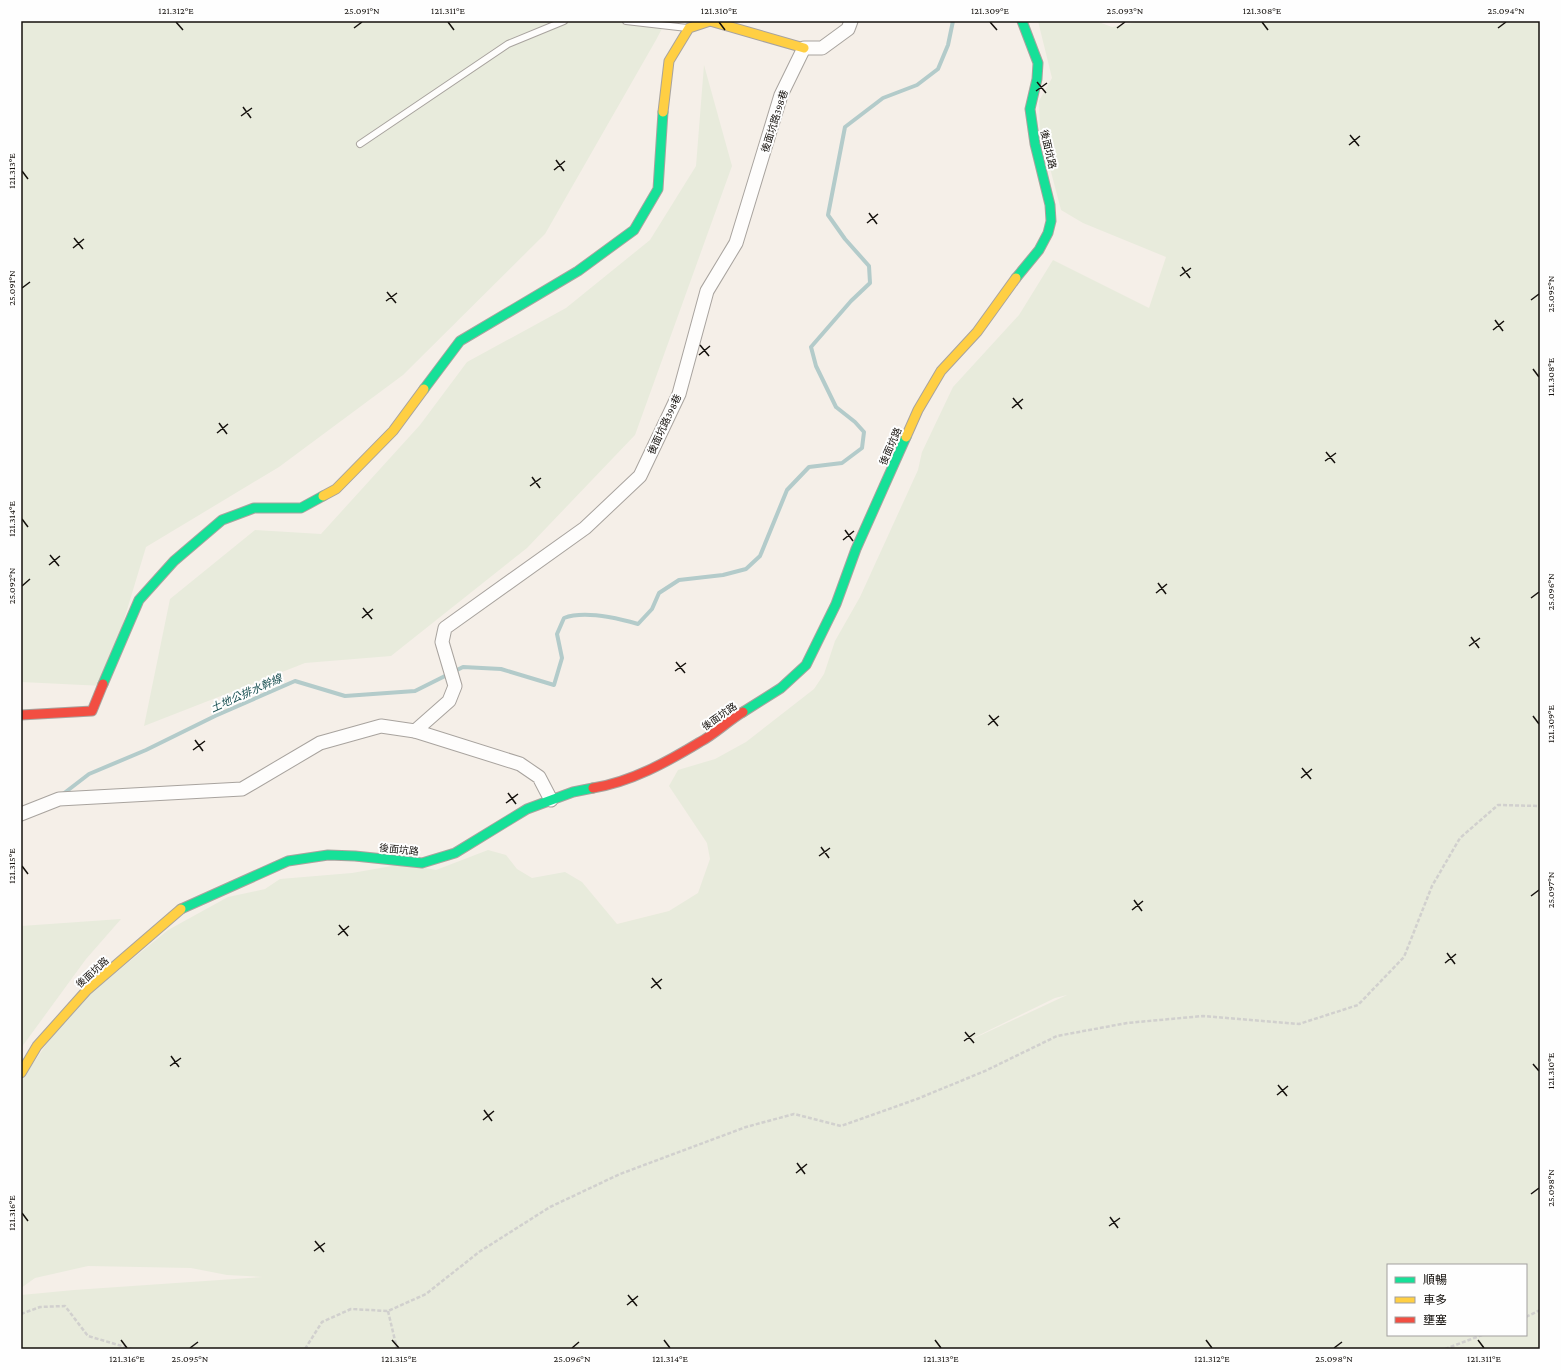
<svg xmlns="http://www.w3.org/2000/svg" width="1561" height="1370" viewBox="0 0 1561 1370" font-family="'Crimson Pro','Noto Sans TC',serif">
	<rect width="100%" height="100%" fill="#f5efe8"/>
	<g fill="#e8ebdc" fill-rule="evenodd">
		<path d="M21 21H666L656 40 545 234 403 375 279 467 146 547 104 686 21 682Z"/>
		<path d="M1038 21H1096L1112 27 1141 21H1540V1349H21V1295L74 1290 263 1277 227 1275 191 1268 88 1266 35 1278 21 1288V1081L70 1010 168 930 228 897 265 889 280 879 352 873 403 864 436 870 488 850 506 855 517 869 532 878 565 872 582 882 617 924 669 911 698 893 710 859 707 843 669 786 678 770 715 759 746 742 814 689 824 674 835 641 860 597 918 470 922 452 953 387 1019 315 1053 260 1149 308 1166 257 1083 223 1061 210 1040 130 1039 101 1052 78ZM1067 995 964 1043H963L1055 998ZM1388 1265H1526V1335H1388Z"/>
		<path d="M704 65 732 166 635 435 527 548 391 656 305 663 144 726 170 599 255 530 321 534 420 425 467 362 566 308 650 240 696 166Z"/>
		<path d="M121 919 86 959 21 1048V926Z"/>
	</g>
	<g fill="none" stroke-linecap="round" stroke-linejoin="round">
		<path stroke="#b3cbca" stroke-width="4" d="M63 794 89 774 146 750 215 716 295 681 345 696 415 691 463 667 501 669 554 685 562 658 557 634 564 618C585 610 617 618 638 624L652 609 659 593 679 580 723 575 746 569 760 556 787 490 809 467 842 463 862 448 864 432 855 422 836 407 816 366 811 347 851 301 870 283 869 266 845 239 828 215 845 127 883 98 917 85 938 69 948 45 953 21"/>
		<g stroke="#a8a39e" stroke-width="8">
			<g id="lane">
				<path d="M626 21 687 28"/>
				<path d="M360 144 508 44 564 21"/>
			</g>
		</g>
		<g stroke="#a8a39e" stroke-width="15">
			<g id="street">
				<path d="M551 800 539 777 520 764 415 731 449 701 455 686 442 642 445 628 585 528 640 476 679 394 707 291 736 243 781 95 804 48H822L848 29 851 21"/>
				<path d="M21 814 59 799 242 789 320 743 381 726 415 731"/>
			</g>
		</g>
		<g stroke="#a8a39e" stroke-width="11">
			<g id="fast">
				<path d="M1016 278 1039 250 1048 233 1051 221 1050 205 1035 144 1030 109 1037 79 1038 63 1022 21"/>
				<path d="M424 389 460 341 578 271 634 230 658 189 663 112"/>
				<path d="M103 684 139 600 174 561 222 520 254 508H301L323 496"/>
				<path d="M743 712 781 688 806 665 836 604 856 549 906 437"/>
				<path d="M181 909 288 861 328 855 355 856 422 863 455 853 527 809 573 792 593 788"/>
			</g>
		</g>
		<g stroke="#a8a39e" stroke-width="11">
			<g id="slow">
				<path d="M663 112 669 61 689 28 710 21 804 48"/>
				<path d="M906 437 918 410 941 371 977 332 1016 278"/>
				<path d="M323 496 336 489 393 431 424 389"/>
				<path d="M21 1073 37 1046 87 990 181 909"/>
			</g>
		</g>
		<g stroke="#a8a39e" stroke-width="11">
			<g id="jam">
				<path d="M21 715 92 711 103 684"/>
				<path d="M593 788C631 782 667 762 700 742 715 734 728 721 743 712"/>
			</g>
		</g>
		<g stroke="#d1d0ce" stroke-width="2.5" stroke-dasharray="4 2" stroke-linecap="butt">
			<path d="M388 1311 397 1349"/>
			<path d="M21 1314 40 1307 65 1306 88 1336 132 1349"/>
			<path d="M1526 1317 1540 1310"/>
			<path d="M305 1349 322 1322 351 1309 388 1311 426 1294 479 1252 550 1207 620 1174 746 1127 794 1114 841 1126 917 1099 985 1071 1057 1036 1127 1023 1203 1016 1299 1024 1358 1005 1404 957 1432 886 1460 838 1498 805 1540 806"/>
			<path d="M1445 1349 1482 1335"/>
		</g>
		<use href="#lane" stroke="#fefdfc" stroke-width="6"/>
		<use href="#street" stroke="#fefdfc" stroke-width="13"/>
		<use href="#fast" stroke="#16e098" stroke-width="9"/>
		<use href="#slow" stroke="#ffcf43" stroke-width="9"/>
		<use href="#jam" stroke="#f24e42" stroke-width="9"/>
	</g>
	<path fill="none" stroke="#15110d" stroke-width="1.5" d="M176 22 183 30M448 22 454 30M719 22 725 30M990 22 997 30M1262 22 1268 30M354 28 362 22M1117 28 1125 22M1498 28 1506 22M1037 82 1046 93M1036 91 1047 83M243 107 251 118M241 116 252 108M1350 135 1359 146M1349 145 1360 136M556 160 564 171M554 170 565 161M22 171 28 179M869 213 877 224M867 223 878 214M74 238 83 249M73 248 84 239M1182 267 1190 278M1180 276 1191 268M22 288 30 282M387 292 396 303M1531 300 1539 294M386 301 397 293M1495 320 1503 331M1493 330 1504 321M700 345 709 356M699 355 710 346M1533 369 1539 377M1013 398 1022 409M1012 408 1023 399M219 423 227 434M217 433 228 424M1326 452 1335 463M1325 461 1336 453M532 477 540 488M530 486 541 478M22 519 28 527M845 530 853 541M843 540 854 531M50 555 59 566M49 565 60 556M1158 583 1166 594M22 586 30 579M1156 593 1167 584M1531 598 1539 592M363 608 372 619M362 618 373 609M1471 637 1479 648M1469 646 1480 638M676 662 685 673M675 671 686 663M989 715 998 726M1533 716 1539 724M988 725 999 716M195 740 203 751M193 750 205 741M1302 768 1311 779M1301 778 1312 769M508 793 516 804M506 803 518 794M821 847 829 858M819 856 830 848M22 866 28 874M1531 896 1539 890M1134 900 1142 911M1132 910 1143 901M339 925 348 936M338 935 349 926M1447 953 1455 964M1445 963 1456 954M652 978 661 989M651 988 662 979M965 1032 974 1043M964 1041 975 1033M171 1056 179 1067M1533 1064 1539 1071M170 1066 181 1058M1278 1085 1287 1096M1277 1095 1288 1086M484 1110 492 1121M483 1120 494 1111M797 1163 805 1174M796 1173 807 1164M1531 1194 1539 1188M22 1213 28 1221M1110 1217 1118 1228M1109 1226 1120 1218M315 1241 324 1252M314 1251 325 1243M628 1295 637 1306M627 1305 638 1296M121 1340 127 1348M392 1340 399 1348M664 1340 670 1348M935 1340 941 1348M1206 1340 1212 1348M1478 1340 1484 1348M190 1348 198 1342M572 1348 579 1342M1334 1348 1342 1342"/>
	<g text-anchor="middle" stroke-width="4" stroke-linejoin="round" paint-order="stroke">
		<g font-size="10" fill="#15110d" stroke="#fefefe">
			<text transform="translate(774 121) rotate(-72)" y="4">後面坑路398巷</text>
			<text transform="translate(1049 149) rotate(77)" y="4">後面坑路</text>
			<text transform="translate(664 424) rotate(-65)" y="4">後面坑路398巷</text>
			<text transform="translate(890 446) rotate(-66)" y="4">後面坑路</text>
			<text transform="translate(719 716) rotate(-35)" y="4">後面坑路</text>
			<text transform="translate(399 849) rotate(6)" y="4">後面坑路</text>
			<text transform="translate(92 972) rotate(-42)" y="4">後面坑路</text>
		</g>
		<g font-size="11" font-style="italic" fill="#195052" stroke="#fefefe">
			<text transform="translate(246 693) rotate(-24)" y="4">土地公排水幹線</text>
		</g>
	</g>
	<rect width="1561" height="1370" fill="none" stroke="#fefefe" stroke-width="44"/>
	<rect x="1387" y="1264" width="140" height="72" fill="#fefefe" stroke="#a19f9e"/>
	<rect x="1395" y="1277" width="20" height="6" fill="#16e098" stroke="#a19f9e"/>
	<text x="1423" y="1284" font-size="12" fill="#15110d">順暢</text>
	<rect x="1395" y="1297" width="20" height="6" fill="#ffcf43" stroke="#a19f9e"/>
	<text x="1423" y="1304" font-size="12" fill="#15110d">車多</text>
	<rect x="1395" y="1317" width="20" height="6" fill="#f24e42" stroke="#a19f9e"/>
	<text x="1423" y="1324" font-size="12" fill="#15110d">壅塞</text>
	<rect x="22" y="22" width="1517" height="1326" fill="none" stroke="#15110d" stroke-width="1.5"/>
	<g font-size="10" text-anchor="middle" fill="#15110d">
		<text x="176" y="14">121.312°E</text>
		<text x="362" y="14">25.091°N</text>
		<text x="448" y="14">121.311°E</text>
		<text x="719" y="14">121.310°E</text>
		<text x="990" y="14">121.309°E</text>
		<text x="1125" y="14">25.093°N</text>
		<text x="1262" y="14">121.308°E</text>
		<text x="1506" y="14">25.094°N</text>
		<text transform="translate(11 171) rotate(-90)" y="4">121.313°E</text>
		<text transform="translate(11 288) rotate(-90)" y="4">25.091°N</text>
		<text transform="translate(1550 294) rotate(-90)" y="4">25.095°N</text>
		<text transform="translate(1550 377) rotate(-90)" y="4">121.308°E</text>
		<text transform="translate(11 519) rotate(-90)" y="4">121.314°E</text>
		<text transform="translate(11 586) rotate(-90)" y="4">25.092°N</text>
		<text transform="translate(1550 592) rotate(-90)" y="4">25.096°N</text>
		<text transform="translate(1550 724) rotate(-90)" y="4">121.309°E</text>
		<text transform="translate(11 866) rotate(-90)" y="4">121.315°E</text>
		<text transform="translate(1550 890) rotate(-90)" y="4">25.097°N</text>
		<text transform="translate(1550 1071) rotate(-90)" y="4">121.310°E</text>
		<text transform="translate(1550 1188) rotate(-90)" y="4">25.098°N</text>
		<text transform="translate(11 1213) rotate(-90)" y="4">121.316°E</text>
		<text x="127" y="1362">121.316°E</text>
		<text x="190" y="1362">25.095°N</text>
		<text x="399" y="1362">121.315°E</text>
		<text x="572" y="1362">25.096°N</text>
		<text x="670" y="1362">121.314°E</text>
		<text x="941" y="1362">121.313°E</text>
		<text x="1212" y="1362">121.312°E</text>
		<text x="1334" y="1362">25.098°N</text>
		<text x="1484" y="1362">121.311°E</text>
	</g>
</svg>
